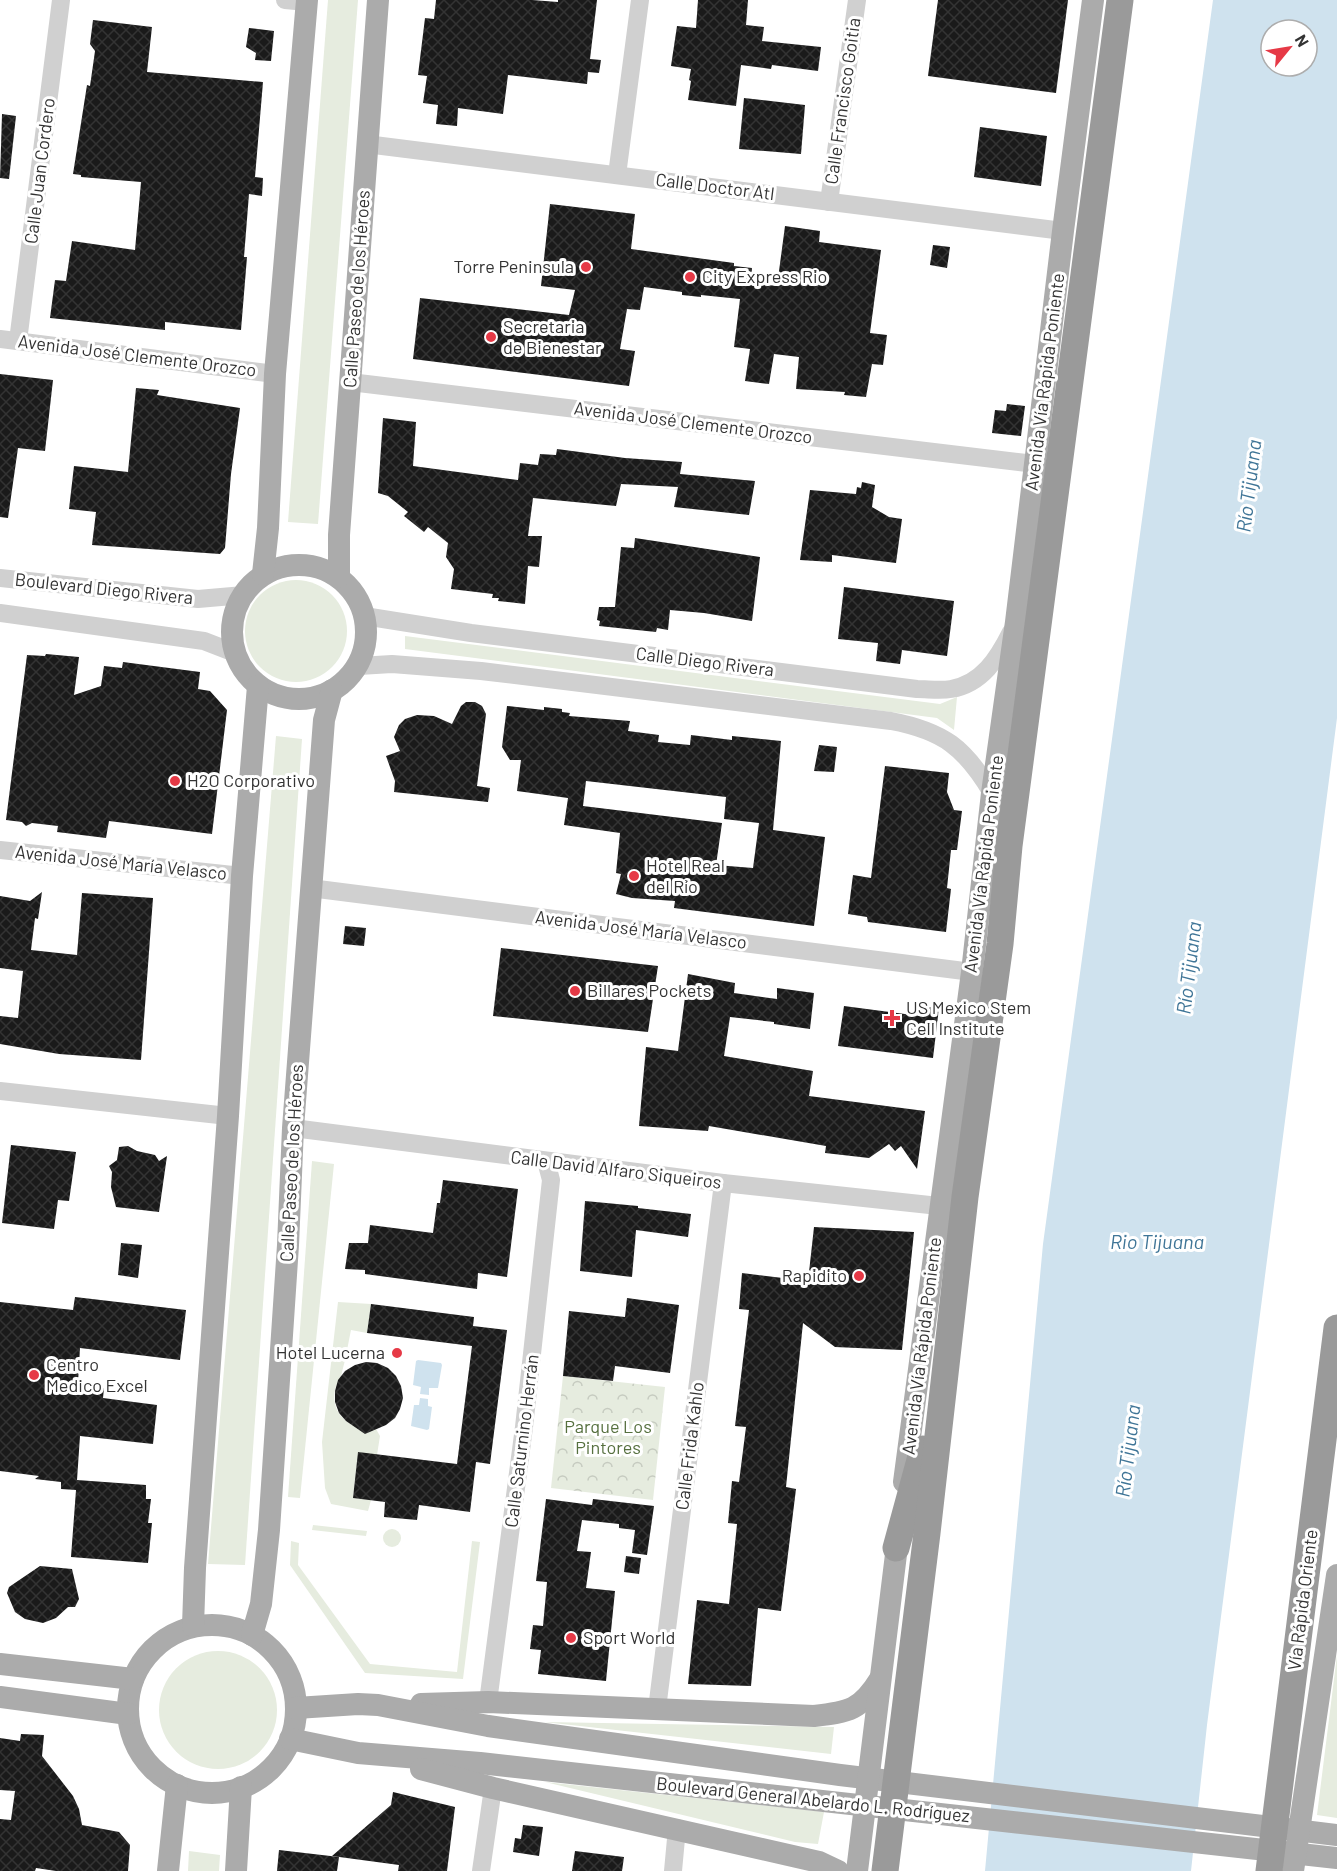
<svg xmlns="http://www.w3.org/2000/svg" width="1337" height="1871" viewBox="0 0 1337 1871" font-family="Barlow,sans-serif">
	<defs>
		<pattern id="park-crowns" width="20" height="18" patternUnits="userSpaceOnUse" patternTransform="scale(1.5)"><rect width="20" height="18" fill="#e6ecdf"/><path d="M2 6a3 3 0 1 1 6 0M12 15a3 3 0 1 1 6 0" fill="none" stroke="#c6cbc0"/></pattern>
		<pattern id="building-cross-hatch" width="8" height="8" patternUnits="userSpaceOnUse" patternTransform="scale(1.5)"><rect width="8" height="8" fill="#1a1a1a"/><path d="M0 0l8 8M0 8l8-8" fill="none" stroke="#333"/></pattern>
	</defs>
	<rect width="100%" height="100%" fill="#fff"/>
	<g fill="#e6ecdf">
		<path d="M328 0H358L318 524 288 522Z"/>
		<circle cx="296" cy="631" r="51"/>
		<path d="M405 636 940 704 957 697 954 730 937 718 405 649Z"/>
		<path d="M276 736 302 739 245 1565 208 1564Z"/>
		<path d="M312 1161 334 1164 300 1498 288 1497Z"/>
		<path d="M338 1302 371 1304 367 1333 351 1330C348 1344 346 1358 342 1372 341 1379 336 1383 335 1390 330 1416 353 1431 376 1429L380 1436 377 1455 358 1453 353 1498 371 1500 368 1511 331 1504 325 1488 322 1442Z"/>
		<path d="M313 1525 367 1531 366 1536 312 1530Z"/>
		<circle cx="392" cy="1538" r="9"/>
		<path d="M291 1541 299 1543 298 1565 370 1664 457 1672 472 1541 480 1542 463 1679 365 1673 290 1565Z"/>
		<circle cx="218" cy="1710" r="59"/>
		<path d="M1337 1655V1818L1317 1815Z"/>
		<path d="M544 1722 834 1727 831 1754Z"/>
		<path d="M545 1782 824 1812 818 1844 795 1842Z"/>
		<path d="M189 1851 220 1855 219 1871H188Z"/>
	</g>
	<path fill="url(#park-crowns)" d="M563 1376 665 1387 653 1500 551 1488Z"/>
	<g fill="#cfe2ee" fill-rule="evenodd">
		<path d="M1213 0H1337V718L1207 1725 1191 1871H985L1043 1244ZM1271 30H1307V66H1271Z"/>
		<path d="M418 1360 441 1363 442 1365 438 1388H429V1395L420 1394 421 1387 413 1385 416 1361Z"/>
		<path d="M420 1398 428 1399V1406L432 1407 429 1429 427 1430 411 1426 414 1405H419Z"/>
	</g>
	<g fill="url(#building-cross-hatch)" fill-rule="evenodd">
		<path d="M436 0H532L558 2V0H597L590 59 601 60 599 73 588 72 587 84 508 75 503 114 458 108 457 126 436 124 438 105 423 103 427 76 418 75 425 18 434 19Z"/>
		<path d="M698 0H748L746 25 764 27 762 41 821 47 818 71 772 65 771 69 741 65 736 106 688 100 691 81 689 80 691 69 671 66 677 26 696 28Z"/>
		<path d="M938 0H1068L1056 93 928 76Z"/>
		<path d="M93 20 152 27 147 72 263 82 255 177 263 178 262 196 249 194 244 257H247L241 330 165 322V330L50 318 55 280 66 281 72 241 135 250 141 182 81 177V175L73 174 87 85 90 86 95 51 90 44Z"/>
		<path d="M249 28 274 31 271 61 255 60 256 53 246 47Z"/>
		<path d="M744 98 805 105 801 154 739 149Z"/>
		<path d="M2 114 16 116 9 179 0 178Z"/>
		<path d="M980 127 1047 136 1041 186 974 177Z"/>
		<path d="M550 204 635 214 631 249 734 263V266L752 268 751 283 777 286 785 226 820 231 819 242 881 250 870 333 887 335 883 365 872 364 866 397 844 395 845 392 796 389 799 357 774 354 769 384 745 381 750 349 734 347 740 299 701 295V297L682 295V292L644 287 640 310 627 309 620 349 635 351 629 386 413 359 420 298 569 315 575 290 541 286Z"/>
		<path d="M933 245 950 247 947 268 930 265Z"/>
		<path d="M0 374 53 380 45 451 18 448 8 518 0 517Z"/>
		<path d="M136 388 159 390 157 395 240 408 231 474 225 548 220 554 92 545 96 512 69 509 74 466 128 472Z"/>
		<path d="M1007 404 1025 406 1021 436 992 433 995 410 1006 411Z"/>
		<path d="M383 418 416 422 413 466 518 480 520 463 538 465 540 454 556 455 557 449 625 458 682 462 680 474 755 481 749 515 674 507 678 487 621 484 616 506 533 498 528 536H542L539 567 528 566 525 604 498 601 499 598H492L493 594 451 589 454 569 446 557 448 543 428 527 424 532 404 516 408 512 388 496 378 493Z"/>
		<path d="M862 482 875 485 872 507 889 517 902 519 896 563 832 555V562L800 560 810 490 856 494 857 487 861 488Z"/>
		<path d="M635 538 760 557 752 621 704 613 670 610 668 630 657 628 656 632 599 626 600 621 597 620 599 607H615L621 547 634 548Z"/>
		<path d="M844 587 954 601 947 656 902 650 900 664 876 661 878 643 838 639Z"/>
		<path d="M46 654 79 657 74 695 101 686 104 666 122 668 123 662 200 672 198 689 210 691 227 710 212 834 109 821 106 838 57 832 58 826 32 823 26 826 22 822 6 820 27 655 45 656Z"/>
		<path d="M466 702H475L482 706 486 714 477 786 490 788 488 802 394 792 395 781 386 756 400 751 394 737 399 725 405 719 417 715 434 716 452 724 461 706Z"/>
		<path d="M507 706 544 710V707L562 709V712L570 713 569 716 630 721 628 731 659 735 658 742 690 745 691 735 732 740V736L781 741 773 830 825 837 814 926 674 908 675 901 632 898 616 894 621 874 616 873 620 833 564 825 568 798 517 791 521 760H510L502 747ZM586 781 726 797 724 819 759 823 753 868 716 865 722 823 583 806Z"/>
		<path d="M819 745 837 747 834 772 814 771Z"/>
		<path d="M885 766 949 773 947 792 954 810 962 811 957 850H951L947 888 951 889 946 932 868 922 867 917 848 914 853 875 871 878Z"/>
		<path d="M42 892 38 919 35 918 31 950 77 955 82 893 153 898 141 1060 59 1054 0 1044V1016L18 1018 23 971 0 968V896L30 901Z"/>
		<path d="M345 926 366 928 364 946 343 944Z"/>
		<path d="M501 948 658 966 648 1032 493 1016Z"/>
		<path d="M688 974 735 983 734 993 777 999V988L814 993 810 1029 774 1024V1022L730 1017 724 1056 813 1071 809 1096 925 1111 917 1169 901 1146 895 1151 889 1144 869 1158 825 1153 826 1146 709 1126 708 1131 639 1126 646 1047 678 1051Z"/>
		<path d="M844 1006 920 1016 922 1006 939 1008 933 1058 838 1046Z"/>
		<path d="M11 1145 76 1152 69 1201 58 1200 54 1229 2 1223Z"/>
		<path d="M128 1146 137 1151 155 1155 159 1161 167 1156 159 1212 116 1207 111 1187 112 1172 109 1166 117 1160 119 1147Z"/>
		<path d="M443 1180 518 1189 507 1277 478 1273 477 1289 365 1274V1270L345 1269 349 1243H368L370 1225 433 1233 437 1203H440Z"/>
		<path d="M585 1201 638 1206V1208L691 1214 688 1237 636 1230 632 1277 580 1271Z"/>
		<path d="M814 1227 914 1232 902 1350 835 1347 803 1323 786 1487 796 1489 781 1611 758 1608 751 1686 688 1684 697 1600 729 1604 737 1524 728 1523 732 1481 739 1482 746 1427 735 1426 749 1310 739 1309 742 1273 808 1281Z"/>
		<path d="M121 1243 142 1245 138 1278 118 1275Z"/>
		<path d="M75 1297 186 1310 180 1360 80 1348 78 1383 104 1388 103 1398 157 1405 153 1444 80 1436 77 1480 146 1485V1499H151L148 1523H152L148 1563 71 1557 76 1490 61 1489V1482L35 1479 39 1476 0 1471V1302L73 1310Z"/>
		<path d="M627 1298 679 1305 670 1373 615 1366 613 1381 563 1376 569 1311 625 1317Z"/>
		<path d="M371 1304 474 1317 473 1326 507 1330 490 1464 476 1462 470 1512 419 1505 417 1520 384 1517 385 1502 353 1498 358 1452 457 1464 472 1346 367 1333Z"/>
		<path d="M366 1362 377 1363 388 1368 396 1376 401 1386 403 1398 400 1409 395 1418 386 1425 365 1434 346 1421 339 1413 335 1402V1391L338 1380 345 1371 355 1365Z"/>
		<path d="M546 1499 592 1505 593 1499 654 1506 647 1555 632 1553 635 1530 619 1528V1524L582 1520 577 1551 591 1552 586 1588 615 1591 606 1681 538 1674 541 1650 530 1649 533 1625 543 1626 547 1582 536 1581Z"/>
		<path d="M626 1556 641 1558 639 1574 624 1572Z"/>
		<path d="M40 1566 72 1569 79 1599 75 1607H68L56 1618 43 1623 25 1619 15 1612 7 1593 9 1587Z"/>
		<path d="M21 1734 44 1735 42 1756 73 1796 79 1809 82 1825 119 1832 130 1845 128 1871H56L36 1868 35 1871H0V1819L11 1820 15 1791 0 1790V1738L20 1741Z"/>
		<path d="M393 1792 455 1807 447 1871H398L399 1865 332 1856 391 1805Z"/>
		<path d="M523 1825 543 1827 539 1856 513 1852 515 1838 521 1839Z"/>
		<path d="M279 1850 339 1857 337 1871H277Z"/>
		<path d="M575 1851 624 1857 622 1871H572Z"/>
	</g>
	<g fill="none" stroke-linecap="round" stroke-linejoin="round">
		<g stroke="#d0d0d0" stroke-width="18">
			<path d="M285 0 307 2"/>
			<path d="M366 144 1063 231"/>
			<path d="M617 175 640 0"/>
			<path d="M829 202 857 0"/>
			<path d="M0 339 275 374"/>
			<path d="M18 341 61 0"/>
			<path d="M350 382 1035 464"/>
			<path d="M0 578 198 599 244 595"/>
			<path d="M0 613 204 641 235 653"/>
			<path d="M364 616 471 633 917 689C928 689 940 691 951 689 982 684 998 658 1011 632"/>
			<path d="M359 666 392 664 481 671 891 721C944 731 965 748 992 793"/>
			<path d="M0 850 242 876"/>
			<path d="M310 888 972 972"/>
			<path d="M0 1091 228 1116"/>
			<path d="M293 1128 723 1183 939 1206"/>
			<path d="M488 1702 524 1427 551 1180 546 1161"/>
			<path d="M657 1709 723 1183"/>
			<path d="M481 1871 493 1788"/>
			<path d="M673 1871 677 1828"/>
		</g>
		<g stroke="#ababab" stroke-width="22">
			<circle cx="299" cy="632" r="67"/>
			<path d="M263 574 268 528 275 374 307 0"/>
			<path d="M339 577V535L378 0"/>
			<path d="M904 1482 972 972 992 793 1016 622 1063 231 1093 0"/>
			<circle cx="212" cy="1709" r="84"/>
			<path d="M193 1626 195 1568 228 1116 242 876 258 686"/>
			<path d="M252 1635 261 1604 269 1530 288 1245 293 1128 324 720 332 690"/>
			<path d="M0 1664 133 1679"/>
			<path d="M0 1697 128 1714"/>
			<path d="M421 1704 488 1702 814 1716C849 1712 861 1710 880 1679"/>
			<path d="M296 1708 358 1704 378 1705 488 1726 840 1775 1337 1835"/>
			<path d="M290 1739 358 1753 480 1763 1337 1858"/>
			<path d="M421 1769 493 1788 819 1862 838 1871"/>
			<path d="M168 1871 177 1785"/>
			<path d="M236 1871 241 1787"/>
			<path d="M857 1871 899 1530"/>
			<path d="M1293 1871 1337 1575"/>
		</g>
		<g stroke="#9a9a9a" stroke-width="27">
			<path d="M896 1548 923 1449"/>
			<path d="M885 1871 927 1533 965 1197 1000 944 1009 846 1120 0"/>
			<path d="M1269 1871 1337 1328"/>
		</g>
	</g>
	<g fill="#e63946" stroke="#fff" stroke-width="2">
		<circle cx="586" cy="267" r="6"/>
		<circle cx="690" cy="277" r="6"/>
		<circle cx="491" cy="337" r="6"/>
		<circle cx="175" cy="781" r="6"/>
		<circle cx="634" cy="876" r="6"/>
		<circle cx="575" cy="991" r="6"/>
		<path d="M889 1009h6v6h6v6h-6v6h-6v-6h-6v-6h6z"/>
		<circle cx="859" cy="1276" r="6"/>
		<circle cx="397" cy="1353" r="6"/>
		<circle cx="34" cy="1375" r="6"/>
		<circle cx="571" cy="1638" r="6"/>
	</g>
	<g text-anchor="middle" stroke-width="6" stroke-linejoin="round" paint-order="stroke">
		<g font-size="18" fill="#333" stroke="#fff">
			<text transform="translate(843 101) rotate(-82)" y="6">Calle Francisco Goitia</text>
			<text transform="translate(40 171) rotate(-83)" y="6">Calle Juan Cordero</text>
			<text transform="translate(715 187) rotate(7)" y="6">Calle Doctor Atl</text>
			<text transform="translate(357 289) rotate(-86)" y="6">Calle Paseo de los Héroes</text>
			<text transform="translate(137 356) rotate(7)" y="6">Avenida José Clemente Orozco</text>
			<text transform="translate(1045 382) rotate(-83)" y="6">Avenida Vía Rápida Poniente</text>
			<text transform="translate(693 423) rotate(7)" y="6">Avenida José Clemente Orozco</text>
			<text transform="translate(104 589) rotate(6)" y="6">Boulevard Diego Rivera</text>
			<text transform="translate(705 662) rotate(7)" y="6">Calle Diego Rivera</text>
			<text transform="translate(121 863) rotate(6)" y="6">Avenida José María Velasco</text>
			<text transform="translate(984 864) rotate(-83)" y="6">Avenida Vía Rápida Poniente</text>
			<text transform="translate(641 930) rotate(7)" y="6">Avenida José María Velasco</text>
			<text transform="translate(292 1163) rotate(-87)" y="6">Calle Paseo de los Héroes</text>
			<text transform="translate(616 1170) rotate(7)" y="6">Calle David Alfaro Siqueiros</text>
			<text transform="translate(922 1346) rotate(-83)" y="6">Avenida Vía Rápida Poniente</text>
			<text transform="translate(522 1441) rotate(-83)" y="6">Calle Saturnino Herrán</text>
			<text transform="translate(690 1446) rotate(-83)" y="6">Calle Frida Kahlo</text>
			<text transform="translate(1303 1600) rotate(-83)" y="6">Vía Rápida Oriente</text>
			<text transform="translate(813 1800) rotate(6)" y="6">Boulevard General Abelardo L. Rodríguez</text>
		</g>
		<g font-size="18" fill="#333" stroke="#fff" text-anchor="start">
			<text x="574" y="273" text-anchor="end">Torre Peninsula</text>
			<text x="702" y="283">City Express Rio</text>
			<text x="503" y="333">Secretaria<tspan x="503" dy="21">de Bienestar</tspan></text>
			<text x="187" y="787">H2O Corporativo</text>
			<text x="646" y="872">Hotel Real<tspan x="646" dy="21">del Río</tspan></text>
			<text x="587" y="997">Billares Pockets</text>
			<text x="906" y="1014">US Mexico Stem<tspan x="906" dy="21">Cell Institute</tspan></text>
			<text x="847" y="1282" text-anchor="end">Rapidito</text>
			<text x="385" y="1359" text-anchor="end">Hotel Lucerna</text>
			<text x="46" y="1371">Centro<tspan x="46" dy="21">Medico Excel</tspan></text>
			<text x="583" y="1644">Sport World</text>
		</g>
		<g font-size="18" fill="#56703f" stroke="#fff">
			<text x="608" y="1433">Parque Los<tspan x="608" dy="21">Pintores</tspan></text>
		</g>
		<g font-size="20" font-style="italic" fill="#3f7597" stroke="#fff">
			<text transform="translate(1249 486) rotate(-83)" y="7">Río Tijuana</text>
			<text transform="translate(1189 968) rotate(-83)" y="7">Río Tijuana</text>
			<text x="1157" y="1249">Rio Tijuana</text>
			<text transform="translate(1128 1451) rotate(-83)" y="7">Río Tijuana</text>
		</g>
	</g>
	<g transform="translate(1289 48) rotate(60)"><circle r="28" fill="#ffffff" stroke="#adadad" stroke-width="1.5"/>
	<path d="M0-4.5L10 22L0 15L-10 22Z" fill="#e63946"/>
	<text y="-9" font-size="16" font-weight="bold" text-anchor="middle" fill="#333333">N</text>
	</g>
</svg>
